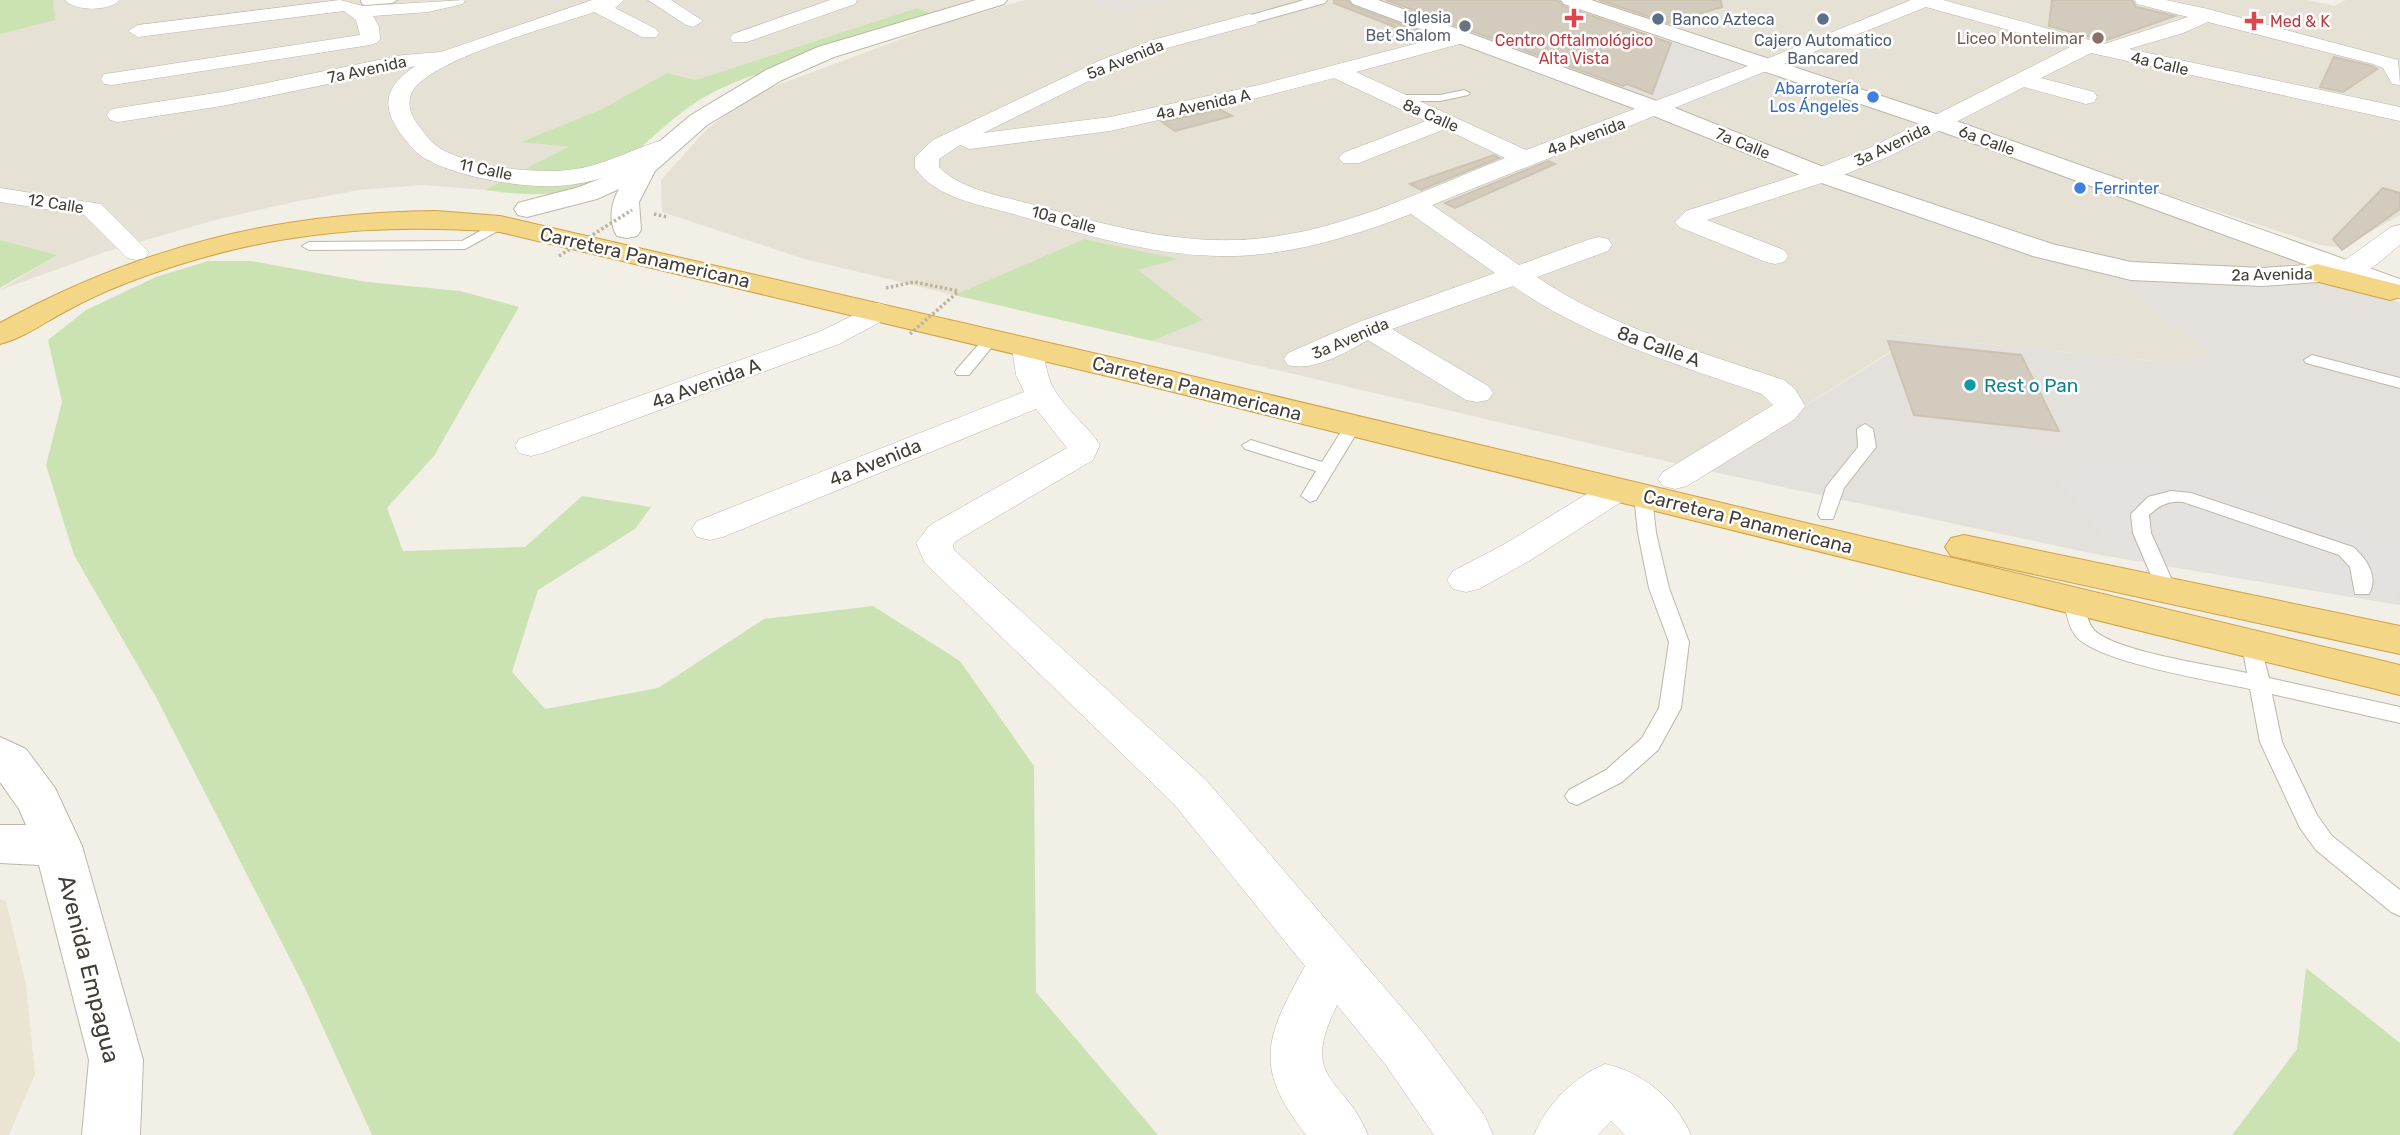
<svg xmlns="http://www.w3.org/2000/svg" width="2400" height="1135" viewBox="0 0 2400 1135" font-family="Rubik,sans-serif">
	<rect width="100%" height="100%" fill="#f2efe7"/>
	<g fill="#e5e1d5">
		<path d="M0 0H987L933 14 917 8 694 80 667 73 600 110 523 142 569 147 485 190 422 185 359 190 294 202 215 220 105 252 0 290 56 255 0 240Z"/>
		<path d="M1025 0H1090L1120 13 1175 0H1373L1673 111 1769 74 1952 135 2348 279 2236 287 2111 277 2213 355 2163 362 1886 334 1891 351 1704 470 1152 341 1203 320 1137 270 1176 259 1084 239 954 295 801 258 662 212 661 180 706 130 739 104 767 89 939 25Z"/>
		<path d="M1573 0H2308L2334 6 2346 0H2400V215L2342 248 2320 245Z"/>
	</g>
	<g fill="#e4e1dc">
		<path d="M1090 0H1175L1120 13Z"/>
		<path d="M1373 0H1546L1769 74 1673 112Z"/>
		<path d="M2109 276 2236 287 2348 279 2400 303V605L2095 554 1704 470 1891 352 1885 334 2162 362 2213 355Z"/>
	</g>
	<path fill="#eae4d2" d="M0 899 6 901 26 984 35 1074 9 1135H0Z"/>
	<g fill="#cbe3b3">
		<path d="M0 0H53L55 20 0 34Z"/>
		<path d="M917 8 933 14C883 29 835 46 787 64 761 73 732 82 708 95 683 109 662 129 641 147 586 195 554 200 485 190L568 147 521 142 600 110 667 73 695 80Z"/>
		<path d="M1084 239 1178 259 1138 270 1203 320 1152 341 954 295Z"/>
		<path d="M0 240 57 255 0 288Z"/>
		<path d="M208 261H251L367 282 460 291 519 307 434 456 387 508 403 551 525 547 582 496 651 507 635 529 538 590 512 672 545 709 658 688 764 619 873 606 960 661 1034 766 1036 992 1158 1135H372L304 986 156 697 74 555 46 465 62 402 48 340 86 310 156 277Z"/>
		<path d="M2306 968 2400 1043V1135H2232L2297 1049Z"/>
	</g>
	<path fill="#e3e2de" d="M2113 459 2207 472 2400 543V583L2394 604 2119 558 2051 471Z"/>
	<g fill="#d3cbbd" stroke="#cdc3b1" stroke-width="2">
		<path d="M1334 0H1347L1352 6 1433 36 1425 39 1334 3Z"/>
		<path d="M1386 0H1558L1563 6 1671 43 1652 94 1627 84 1623 86Z"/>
		<path d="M1599 0H1721L1722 7 1668 23Z"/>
		<path d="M2052 0H2132L2136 7 2175 16 2104 41 2049 26Z"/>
		<path d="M2334 57 2372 66 2377 69 2343 92 2320 87Z"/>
		<path d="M1219 109 1232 116 1175 131 1162 122Z"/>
		<path d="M1494 155 1499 158 1421 190 1410 184Z"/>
		<path d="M1548 161 1555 164 1455 208 1445 203Z"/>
		<path d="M2383 188 2400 193V209L2342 250 2333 239Z"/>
		<path d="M1888 341 2021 355 2059 431 1914 415Z"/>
	</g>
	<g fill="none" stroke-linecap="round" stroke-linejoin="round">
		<g stroke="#bdb7aa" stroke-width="2">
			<g id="service">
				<path d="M361 0H397L392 3 365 5 362 4Z"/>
				<path d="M1464 90 1470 93 1468 95 1440 101H1392L1386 98 1392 95H1440Z"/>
				<path d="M500 220 507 224 505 227 465 249 309 250 302 246 309 242 462 241Z"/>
				<path d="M991 334 996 336 999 339 996 342 969 375H957L955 372 957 369 986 336Z"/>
				<path d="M2312 355 2400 378V388L2306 363 2304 360Z"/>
				<path d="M1353 421 1361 426 1316 500 1310 502 1301 496 1316 471 1245 449 1242 445 1251 440 1322 462 1347 422Z"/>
				<path d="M1865 424 1873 429 1876 447 1844 488 1833 519H1821L1818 515 1826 487 1858 447 1857 429Z"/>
				<path d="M1643 490 1652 496 1656 533 1669 588 1689 642 1681 708 1658 750 1622 782 1577 805 1569 802 1565 796 1569 790 1606 770 1642 738 1659 708 1669 642 1649 588 1638 533 1634 496Z"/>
				<path d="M2171 491 2191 493 2353 547C2366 558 2379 576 2369 594H2355L2350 567 2339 555 2183 502C2168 501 2160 505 2149 515L2151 533 2176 589 2173 594H2159L2133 533 2131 514 2148 497Z"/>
				<path d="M2073 592 2080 594C2086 604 2086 622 2094 630 2116 652 2213 665 2247 673L2242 645 2245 640 2252 638 2259 640 2269 678 2400 707V723L2272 694 2282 742 2317 815 2332 836 2400 890V916L2391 912 2316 850 2300 828 2260 742 2250 689C2214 681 2094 662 2075 635 2068 626 2066 610 2063 599L2066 594Z"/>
			</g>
		</g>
		<g stroke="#bdb7aa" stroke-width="2">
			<path id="pedestrian" d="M1304 0H1327L1325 3 1249 24 1242 20 1244 17Z"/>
		</g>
		<g stroke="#bdb7aa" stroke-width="1">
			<g id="minor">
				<path d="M65 0H120C110 11 75 12 65 0Z"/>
				<path d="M340 0 363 6 465 0 463 4 428 12 373 16 379 27 380 39 377 43 370 45 112 85 104 84 101 79 104 74 112 73 360 35 356 20 344 11 138 37 128 31 138 25Z"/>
				<path d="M592 0H624L615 8 656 29 659 33 656 37H642L594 12C548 28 452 53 418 84 407 95 407 110 416 122 423 132 431 143 441 149 475 168 544 176 582 168 611 162 638 146 667 139L675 141 679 146 675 151C637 166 598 184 557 186 522 188 457 177 426 159 416 154 410 145 403 137 380 106 384 88 415 66L222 106 118 122 110 120 107 115 110 110 118 108 222 92 403 55 441 52Z"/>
				<path d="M648 0H671L703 21 693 27 686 25Z"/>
				<path d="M830 0H857L855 4 747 42H733L730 38 733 34Z"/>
				<path d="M1911 0H1943L2104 44 2188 17 2137 4 2135 0H2166L2208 9 2398 60 2400 85 2392 84 2383 68 2373 64 2208 22 2183 33 2129 49 2400 107V121L2091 53 2041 78 2094 92 2097 97 2094 102 2086 104 2024 87 1890 156 1831 180 1707 220 1784 250 1788 256 1784 262 1775 264 1766 262 1679 227 1675 222 1686 211 1813 170 1874 146 2070 47 1926 7 1432 205 1519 265 1590 239 1599 237 1608 239 1612 245 1608 251 1537 277C1610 327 1700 352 1784 380L1795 389 1805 406 1795 419 1687 486 1675 489 1663 486 1658 479 1663 472 1773 405 1762 394C1677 364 1587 338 1513 286L1392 329 1488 386 1493 393 1488 400 1477 402 1466 400 1368 340C1346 352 1314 372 1288 365L1284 359 1288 353 1359 322 1495 273 1411 214C1356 235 1296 254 1236 256 1160 258 1085 235 1013 214 979 204 937 199 915 168V157L933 140 1101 60 1153 40 1249 14 1256 16 1259 20 1256 24 1167 48 1115 68 983 133 1110 117 1259 85 1460 32 1467 34 1470 38 1467 42 1356 72 1526 150 1769 58ZM1334 78 1426 121 1343 153 1339 158 1343 163H1359L1445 129 1505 158C1419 192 1331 237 1236 240 1170 242 1105 225 1042 207 1009 197 963 192 939 167V159L960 145 970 149 1110 131 1261 97Z"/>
				<path d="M0 188 101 204 149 252 145 258 136 260 127 258 84 215 0 202Z"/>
				<path d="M2400 225V245C2382 259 2361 283 2338 277L2334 271 2338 265 2391 227Z"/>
				<path d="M878 303 888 306 892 312 888 318 839 344 543 453 531 456 519 453 515 446 519 439 819 332Z"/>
				<path d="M1027 339 1038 342C1046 354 1045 374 1054 389 1066 410 1087 425 1100 445L1093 460 956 541 953 545 954 550 1206 780 1421 1030 1485 1116 1493 1135H1434L1385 1064 1337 1005C1299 1083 1343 1074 1368 1135H1306C1252 1066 1266 1037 1305 966L1174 804 925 563 916 543 930 525 1067 448 1036 409 723 537 710 540 697 537 692 529 697 521 1024 392 1016 375 1012 348 1016 342Z"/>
				<path d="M1617 480 1629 483 1634 490 1629 497 1529 561 1479 589 1466 592 1453 589 1447 580 1453 571 1503 545 1605 483Z"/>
				<path d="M1605 1064C1642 1071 1677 1101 1691 1135H1625L1611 1121 1598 1135H1534C1546 1105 1575 1076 1605 1064Z"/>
			</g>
		</g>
		<g stroke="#bdb7aa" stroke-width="2">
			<g id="tertiary">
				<path d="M976 0H1007L1004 4 834 57 782 80 707 125 655 171 639 202 641 230 637 236 627 238 617 236C608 222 611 203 619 189L597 199 527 217 518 215 514 209 518 203 579 187 617 172 635 162 691 115 766 70 818 47Z"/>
				<path d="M1350 0H1378L1665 104 1831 170 2052 244 2131 262 2262 268 2307 265 1929 127 1564 4 1561 0H1591L1945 117 2400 279V298L2347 280 2262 286 2131 280 2033 256 1813 180 1649 114 1353 4Z"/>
				<path d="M0 737 26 749 55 788 82 846 143 1060 140 1135H82L89 1060 39 865 0 863V825H26L19 809 0 782Z"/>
			</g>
		</g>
		<g stroke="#d0a243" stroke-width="2">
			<g id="trunk">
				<path d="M436 211 500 216 1145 365 2400 665V695L1145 385 500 232C366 222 255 234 129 282 108 290 86 300 66 311 45 322 24 338 0 344V323C142 246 275 213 436 211Z"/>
				<path d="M2317 264 2400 285V297L2390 300 2307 279 2303 273 2307 267Z"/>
				<path d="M1964 535 2400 626V654L1951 556 1945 547 1951 538Z"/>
			</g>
		</g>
		<g stroke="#bdb39d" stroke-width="3.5" stroke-dasharray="2.5 2.5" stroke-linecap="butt">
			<path d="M654 214 667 217"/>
			<path d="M886 288 914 282 959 291"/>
		</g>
		<use href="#service" fill="#fff" fill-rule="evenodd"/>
		<use href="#pedestrian" fill="#fff" fill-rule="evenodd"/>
		<use href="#minor" fill="#fff" fill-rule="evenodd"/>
		<use href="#tertiary" fill="#fff" fill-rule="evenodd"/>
		<use href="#trunk" fill="#f4d687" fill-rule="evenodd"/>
		<g stroke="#bdb39d" stroke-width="3.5" stroke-dasharray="2.5 2.5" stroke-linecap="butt">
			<path d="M559 256 632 210"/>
			<path d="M910 334 959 291"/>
		</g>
	</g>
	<g fill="#e0444e" stroke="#fff" stroke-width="2.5">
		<path d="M1570.5 7.5h7v7h7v7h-7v7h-7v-7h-7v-7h7z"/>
		<path d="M2250.5 10.5h7v7h7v7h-7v7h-7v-7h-7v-7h7z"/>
	</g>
	<g fill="#5c6f8a" stroke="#fff" stroke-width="2.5">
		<circle cx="1658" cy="19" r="7"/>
		<circle cx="1823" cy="19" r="7"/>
	</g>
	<circle fill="#6b7280" stroke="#fff" stroke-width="2.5" cx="1465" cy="26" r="7"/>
	<circle fill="#8d6e63" stroke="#fff" stroke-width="2.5" cx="2098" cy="38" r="7"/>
	<g fill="#3f7fe0" stroke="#fff" stroke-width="2.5">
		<circle cx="1873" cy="97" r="7"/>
		<circle cx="2080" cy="188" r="7"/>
	</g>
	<circle fill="#0f9aa8" stroke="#fff" stroke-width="2.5" cx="1970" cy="385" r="7"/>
	<g text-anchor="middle" stroke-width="5" stroke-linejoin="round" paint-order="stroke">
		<g font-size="16" fill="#5b616d" stroke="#fff" text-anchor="end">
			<text x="1451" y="23">Iglesia<tspan x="1451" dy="18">Bet Shalom</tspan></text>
		</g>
		<g font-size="16" fill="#4e5e75" stroke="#fff" text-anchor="start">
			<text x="1672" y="25">Banco Azteca</text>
			<text x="1823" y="46" text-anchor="middle">Cajero Automatico<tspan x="1823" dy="18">Bancared</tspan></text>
		</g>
		<g font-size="16" fill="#be3a42" stroke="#fff" text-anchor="start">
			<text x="2270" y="27">Med &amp; K</text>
			<text x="1574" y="46" text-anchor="middle">Centro Oftalmológico<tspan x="1574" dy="18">Alta Vista</tspan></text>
		</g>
		<g font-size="16" fill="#785e54" stroke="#fff" text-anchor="end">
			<text x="2084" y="44">Liceo Montelimar</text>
		</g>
		<g font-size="16" fill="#443f36" stroke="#fff">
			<text transform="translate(1125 59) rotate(-22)" y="6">5a Avenida</text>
			<text transform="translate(2160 63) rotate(13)" y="6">4a Calle</text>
			<text transform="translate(367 69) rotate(-12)" y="6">7a Avenida</text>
			<text transform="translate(1203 104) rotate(-12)" y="6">4a Avenida A</text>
			<text transform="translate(1431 115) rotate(24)" y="6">8a Calle</text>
			<text transform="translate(1586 136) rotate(-20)" y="6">4a Avenida</text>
			<text transform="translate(1987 140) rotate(20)" y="6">6a Calle</text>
			<text transform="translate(1743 143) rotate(22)" y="6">7a Calle</text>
			<text transform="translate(1892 144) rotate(-25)" y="6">3a Avenida</text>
			<text transform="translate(486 169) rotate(12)" y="6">11 Calle</text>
			<text transform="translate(56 203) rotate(9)" y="6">12 Calle</text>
			<text transform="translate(1064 219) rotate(15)" y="6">10a Calle</text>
			<text transform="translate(2272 274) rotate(-1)" y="6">2a Avenida</text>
			<text transform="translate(1350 338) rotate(-23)" y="6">3a Avenida</text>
		</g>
		<g font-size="16" fill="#366cbe" stroke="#fff" text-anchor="end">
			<text x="1859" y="94">Abarrotería<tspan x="1859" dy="18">Los Ángeles</tspan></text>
			<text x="2094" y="194" text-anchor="start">Ferrinter</text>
		</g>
		<g font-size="19" fill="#443f36" stroke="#fff">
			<text transform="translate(645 257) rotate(13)" y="7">Carretera Panamericana</text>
			<text transform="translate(1659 346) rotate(20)" y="7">8a Calle A</text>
			<text transform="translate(706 383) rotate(-20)" y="7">4a Avenida A</text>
			<text transform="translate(1197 388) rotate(14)" y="7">Carretera Panamericana</text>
			<text transform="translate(875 462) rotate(-22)" y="7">4a Avenida</text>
			<text transform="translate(1748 521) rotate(14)" y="7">Carretera Panamericana</text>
		</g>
		<g font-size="19" fill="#0d838f" stroke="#fff" text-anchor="start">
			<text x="1984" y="392">Rest o Pan</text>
		</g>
		<g font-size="23" fill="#443f36" stroke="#fff">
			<text transform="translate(89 969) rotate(76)" y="8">Avenida Empagua</text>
		</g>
	</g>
</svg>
